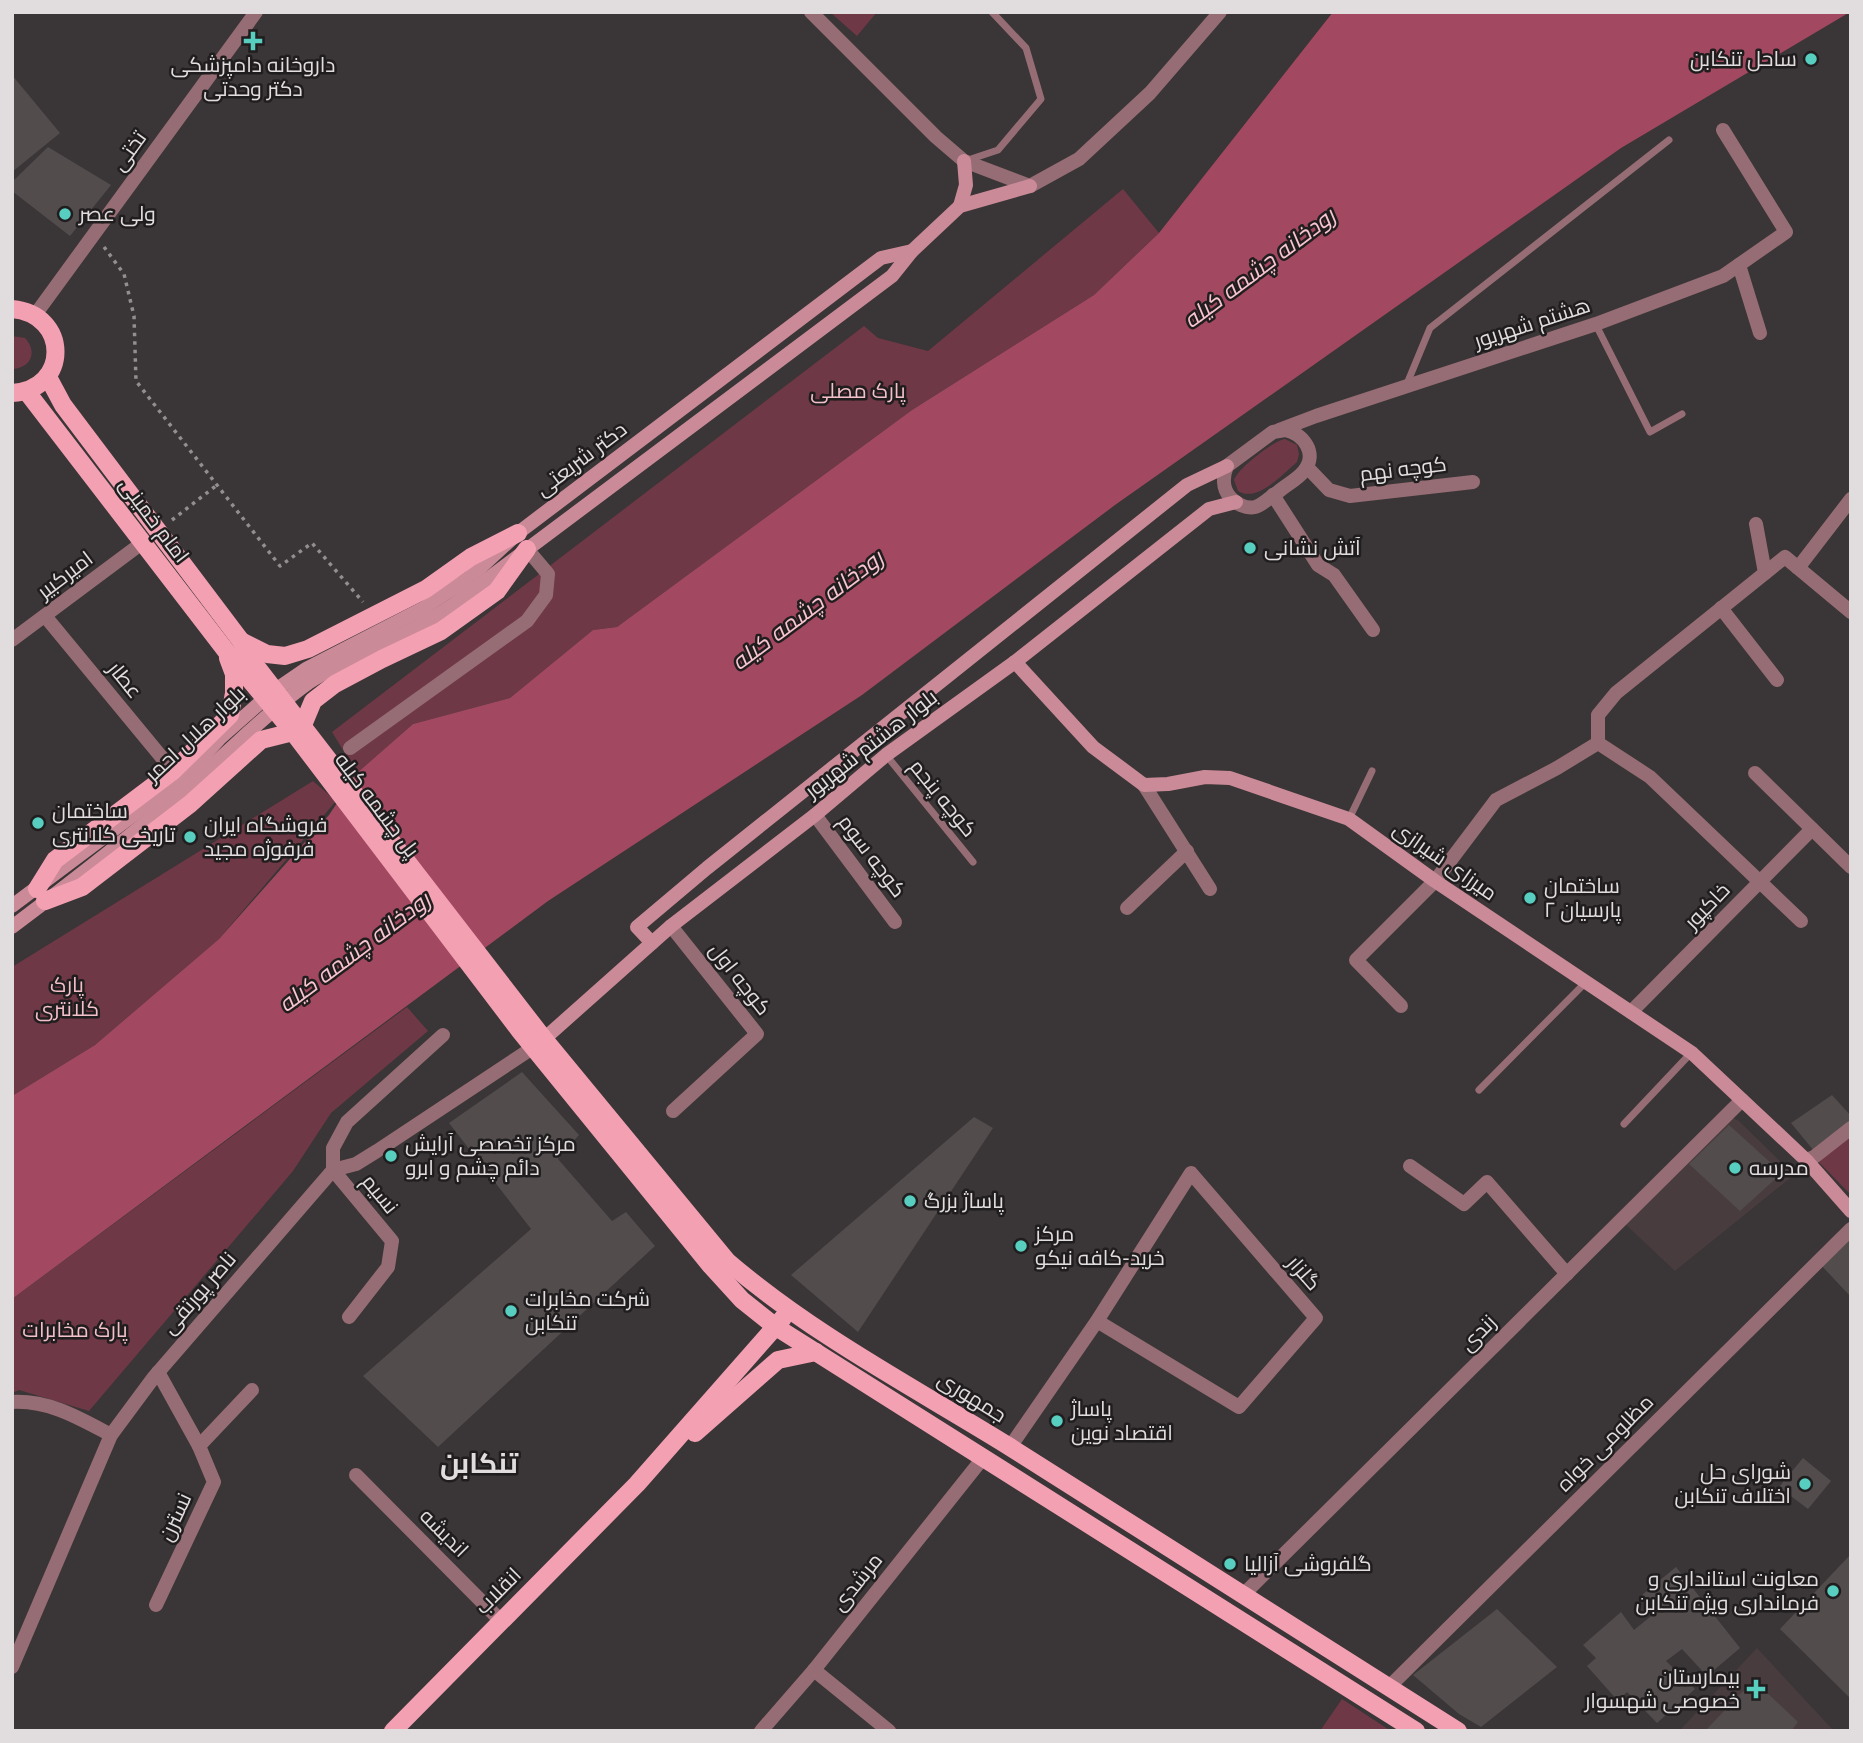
<svg xmlns="http://www.w3.org/2000/svg" width="1863" height="1743" viewBox="0 0 1863 1743" font-family="'Public Sans',Cairo,sans-serif">
	<rect width="100%" height="100%" fill="#3a3536"/>
	<g fill="#483c3e">
		<path d="M1733 1118 1739 1121 1794 1175 1675 1271 1624 1223Z"/>
		<path d="M1757 1648 1834 1731H1679Z"/>
	</g>
	<g fill="#6f3846">
		<path d="M830 12H877L857 36Z"/>
		<path d="M1123 189 1159 233 1094 295 912 410 617 627 593 630 510 698 413 724 357 773 332 732 864 326 878 338 928 351Z"/>
		<path d="M12 336 25 338C38 352 31 368 12 369Z"/>
		<path d="M1285 439 1297 445 1299 454 1297 462C1283 474 1257 503 1238 491L1234 480C1238 468 1273 441 1285 439Z"/>
		<path d="M313 781 336 801 219 939 95 1045 12 1096V967Z"/>
		<path d="M407 1007 428 1031 331 1113 293 1171 89 1411 19 1390 12 1393V1299Z"/>
		<path d="M1851 1128V1195L1814 1157Z"/>
		<path d="M1342 1699 1391 1731H1320Z"/>
	</g>
	<path fill="#a24961" d="M1333 12H1850L1621 148 1115 505 862 695 548 901 12 1299V1096L95 1045 219 939 329 815 357 773 413 724 510 698 593 630 617 627 912 410 1094 295 1159 233Z"/>
	<g fill="#524c4d">
		<path d="M12 75 60 133 12 172Z"/>
		<path d="M48 147 111 185 70 236 12 191V182Z"/>
		<path d="M522 1072 579 1135 558 1159 612 1221 626 1212 655 1246 438 1447 363 1376 531 1229 449 1123Z"/>
		<path d="M1832 1095 1851 1116V1124L1814 1151 1791 1123Z"/>
		<path d="M974 1117 993 1128 858 1332 791 1275Z"/>
		<path d="M1729 1125 1782 1173 1740 1211 1689 1164Z"/>
		<path d="M1851 1236V1297L1820 1264Z"/>
		<path d="M1803 1458 1831 1481 1808 1509 1779 1487Z"/>
		<path d="M1851 1554V1699L1780 1629Z"/>
		<path d="M1676 1567 1740 1648 1707 1676 1682 1649 1666 1661 1695 1689 1657 1723 1627 1692 1618 1701 1587 1666 1596 1658 1583 1645 1621 1612 1634 1630 1655 1613 1642 1595Z"/>
		<path d="M1497 1609 1557 1667 1481 1727 1459 1714 1413 1675Z"/>
		<path d="M1759 1685 1798 1722 1791 1731H1705L1743 1691 1748 1694Z"/>
	</g>
	<g fill="none" stroke-linecap="round" stroke-linejoin="round">
		<g stroke="#938e8f" stroke-width="3.5" stroke-dasharray="3.5 5" stroke-linecap="butt">
			<path d="M104 247 124 274 134 316 136 381 280 566 312 543 363 602"/>
			<path d="M172 520 217 485"/>
		</g>
		<g stroke="#966d75" stroke-width="7">
			<path d="M968 160 998 150 1041 99 1026 48 992 12"/>
			<path d="M1596 325 1650 432 1682 414"/>
			<path d="M1406 386 1430 328 1669 140"/>
			<path d="M886 755 973 862"/>
			<path d="M1349 819 1372 771"/>
			<path d="M1479 1090 1585 983"/>
			<path d="M1624 1124 1691 1053"/>
		</g>
		<g stroke="#966d75" stroke-width="14">
			<path d="M811 12 936 137 964 161 1030 186 1079 159 1150 93 1220 12"/>
			<path d="M1739 265 1760 333"/>
			<path d="M35 315 256 12"/>
			<path d="M1279 430 1316 416 1596 324 1723 276 1786 232 1723 130"/>
			<path d="M1285 430C1304 434 1318 454 1304 471 1298 479 1286 485 1278 492 1271 496 1263 505 1255 507 1246 509 1236 504 1230 497 1222 488 1223 476 1227 466L1273 432Z"/>
			<path d="M1307 467 1329 490 1350 496 1473 482"/>
			<path d="M1273 495 1318 565 1334 575 1373 630"/>
			<path d="M1756 524 1765 573"/>
			<path d="M1798 568 1851 499"/>
			<path d="M1721 608 1777 680"/>
			<path d="M45 616 173 771"/>
			<path d="M12 640 142 543"/>
			<path d="M1598 743 1650 777 1801 921"/>
			<path d="M350 748 527 621 546 595 548 574 527 549"/>
			<path d="M1755 773 1851 867"/>
			<path d="M1144 785 1210 889"/>
			<path d="M815 815 895 922"/>
			<path d="M1127 908 1187 851"/>
			<path d="M671 926 757 1034 673 1111"/>
			<path d="M1401 1006 1356 960 1435 881 1496 800 1557 768 1598 743V715L1616 693 1785 557 1851 612"/>
			<path d="M1631 1012 1812 829"/>
			<path d="M1806 1160 1814 1157 1851 1128"/>
			<path d="M1410 1166 1464 1204 1487 1182 1567 1274"/>
			<path d="M333 1170 392 1241 388 1267 349 1317"/>
			<path d="M333 1170V1148L347 1122 443 1035"/>
			<path d="M12 1402C49 1400 79 1418 111 1435"/>
			<path d="M199 1446 252 1390"/>
			<path d="M1010 1447 1097 1321 1191 1173 1316 1318 1239 1407 1097 1321"/>
			<path d="M356 1475 501 1621"/>
			<path d="M1243 1595 1742 1100"/>
			<path d="M156 1605 214 1482 199 1446 158 1372"/>
			<path d="M12 1667 111 1435 154 1377 333 1170 356 1164 377 1151 540 1043"/>
			<path d="M814 1670 889 1731"/>
			<path d="M1389 1687 1851 1229"/>
			<path d="M761 1731 814 1670 983 1458"/>
		</g>
		<g stroke="#cb8a98" stroke-width="14">
			<path d="M960 206 966 185 964 161"/>
			<path d="M1015 662 1093 747 1144 785 1168 784 1205 777 1230 778 1349 819 1435 881 1692 1053 1806 1160 1851 1211"/>
			<path d="M12 906 184 777 220 738 271 693 306 669 424 608 470 577 518 533 881 258 912 251"/>
			<path d="M12 927C73 881 134 834 191 784 230 751 266 713 308 683 354 652 408 637 453 605L892 276 912 251 960 206 1030 186"/>
			<path d="M652 943 637 927 707 868 1187 485 1227 466"/>
			<path d="M544 1039 671 926 815 815 886 755 1015 662 1209 509 1236 502"/>
		</g>
		<g stroke="#f4a0b3" stroke-width="18">
			<path d="M12 309C70 314 70 390 12 393"/>
			<path d="M48 377 63 405 241 641 256 666 544 1039 727 1261C813 1335 915 1388 1010 1447 1160 1541 1309 1636 1458 1731"/>
			<path d="M27 392 226 651 293 732 520 1031 711 1266 742 1300 776 1327 1416 1731"/>
			<path d="M241 641 267 654 285 656 308 649 426 589 471 557 518 533"/>
			<path d="M303 725 313 701 335 684 382 659 441 631 497 591 527 549"/>
			<path d="M37 889 55 860 173 771 230 715 234 693V674L228 658"/>
			<path d="M45 901 82 887 190 804 261 740 293 732"/>
			<path d="M695 1433 778 1360 816 1352"/>
			<path d="M393 1731 637 1484 783 1318"/>
		</g>
	</g>
	<g fill="#58cec0" stroke="#201d1e" stroke-width="2.5">
		<path d="M249.5 30.5h7v7h7v7h-7v7h-7v-7h-7v-7h7z"/>
		<circle cx="1811" cy="59" r="7"/>
		<circle cx="65" cy="214" r="7"/>
		<circle cx="1250" cy="548" r="7"/>
		<circle cx="38" cy="823" r="7"/>
		<circle cx="190" cy="837" r="7"/>
		<circle cx="1530" cy="898" r="7"/>
		<circle cx="391" cy="1156" r="7"/>
		<circle cx="1735" cy="1168" r="7"/>
		<circle cx="910" cy="1201" r="7"/>
		<circle cx="1021" cy="1246" r="7"/>
		<circle cx="511" cy="1311" r="7"/>
		<circle cx="1057" cy="1421" r="7"/>
		<circle cx="1805" cy="1484" r="7"/>
		<circle cx="1230" cy="1564" r="7"/>
		<circle cx="1833" cy="1591" r="7"/>
		<path d="M1752.5 1678.5h7v7h7v7h-7v7h-7v-7h-7v-7h7z"/>
	</g>
	<g text-anchor="middle" stroke-width="5" stroke-linejoin="round" paint-order="stroke">
		<g font-size="21" fill="#e1ddde" stroke="#201d1e" text-anchor="start">
			<text x="1797" y="66" text-anchor="end">ساحل تنکابن</text>
			<text x="253" y="72" text-anchor="middle">داروخانه دامپزشکی<tspan x="253" dy="24">دکتر وحدتی</tspan></text>
			<text x="79" y="221">ولی عصر</text>
			<text x="1264" y="555">آتش نشانی</text>
			<text x="52" y="818">ساختمان<tspan x="52" dy="24">تاریخی کلانتری</tspan></text>
			<text x="204" y="832">فروشگاه ایران<tspan x="204" dy="24">فرفوژه مجید</tspan></text>
			<text x="1544" y="893">ساختمان<tspan x="1544" dy="24">پارسیان ۲</tspan></text>
			<text x="405" y="1151">مرکز تخصصی آرایش<tspan x="405" dy="24">دائم چشم و ابرو</tspan></text>
			<text x="1749" y="1175">مدرسه</text>
			<text x="924" y="1208">پاساژ بزرگ</text>
			<text x="1035" y="1241">مرکز<tspan x="1035" dy="24">خرید-کافه نیکو</tspan></text>
			<text x="525" y="1306">شرکت مخابرات<tspan x="525" dy="24">تنکابن</tspan></text>
			<text x="1071" y="1416">پاساژ<tspan x="1071" dy="24">اقتصاد نوین</tspan></text>
			<text x="1791" y="1479" text-anchor="end">شورای حل<tspan x="1791" dy="24">اختلاف تنکابن</tspan></text>
			<text x="1244" y="1571">گلفروشی آزالیا</text>
			<text x="1819" y="1586" text-anchor="end">معاونت استانداری و<tspan x="1819" dy="24">فرمانداری ویژه تنکابن</tspan></text>
			<text x="1740" y="1684" text-anchor="end">بیمارستان<tspan x="1740" dy="24">خصوصی شهسوار</tspan></text>
		</g>
		<g font-size="21" fill="#e1ddde" stroke="#201d1e">
			<text transform="translate(129 151) rotate(-54)" y="7">تختی</text>
			<text transform="translate(1532 323) rotate(-18)" y="7">هشتم شهریور</text>
			<text transform="translate(581 459) rotate(-37)" y="7">دکتر شریعتی</text>
			<text transform="translate(1403 469) rotate(-7)" y="7">کوچه نهم</text>
			<text transform="translate(154 520) rotate(53)" y="7">امام خمینی</text>
			<text transform="translate(65 575) rotate(-37)" y="7">امیرکبیر</text>
			<text transform="translate(125 680) rotate(51)" y="7">عطار</text>
			<text transform="translate(195 734) rotate(-43)" y="7">بلوار هلال احمر</text>
			<text transform="translate(871 744) rotate(-38)" y="7">بلوار هشتم شهریور</text>
			<text transform="translate(943 798) rotate(51)" y="7">کوچه پنجم</text>
			<text transform="translate(377 805) rotate(53)" y="7">پل چشمه کیله</text>
			<text transform="translate(872 856) rotate(53)" y="7">کوچه سوم</text>
			<text transform="translate(1445 861) rotate(35)" y="7">میرزای شیرازی</text>
			<text transform="translate(1707 906) rotate(-46)" y="7">خاکپور</text>
			<text transform="translate(740 979) rotate(52)" y="7">کوچه اول</text>
			<text transform="translate(380 1194) rotate(51)" y="7">نسیم</text>
			<text transform="translate(1304 1273) rotate(49)" y="7">گلزار</text>
			<text transform="translate(199 1293) rotate(-49)" y="7">ناصر پورتقی</text>
			<text transform="translate(1478 1333) rotate(-45)" y="7">زندی</text>
			<text transform="translate(972 1397) rotate(32)" y="7">جمهوری</text>
			<text transform="translate(1605 1443) rotate(-45)" y="7">مظلومی خواه</text>
			<text transform="translate(175 1517) rotate(-65)" y="7">نسترن</text>
			<text transform="translate(444 1533) rotate(45)" y="7">اندیشه</text>
			<text transform="translate(857 1582) rotate(-51)" y="7">مرشدی</text>
			<text transform="translate(498 1591) rotate(-45)" y="7">انقلاب</text>
		</g>
		<g font-size="21" fill="#f3bfc9" stroke="#201d1e">
			<text x="858" y="398">پارک مصلی</text>
			<text x="67" y="992">پارک<tspan x="67" dy="24">کلانتری</tspan></text>
			<text x="75" y="1337">پارک مخابرات</text>
		</g>
		<g font-size="23" font-style="italic" fill="#f9c5d0" stroke="#201d1e">
			<text transform="translate(1259 268) rotate(-37)" y="8">رودخانه چشمه کیله</text>
			<text transform="translate(807 610) rotate(-37)" y="8">رودخانه چشمه کیله</text>
			<text transform="translate(354 952) rotate(-37)" y="8">رودخانه چشمه کیله</text>
		</g>
		<g font-size="28" font-weight="bold" fill="#e1ddde" stroke="#201d1e">
			<text x="479" y="1473">تنکابن</text>
		</g>
	</g>
	<rect width="1863" height="1743" fill="none" stroke="#e1ddde" stroke-width="28"/>
</svg>
